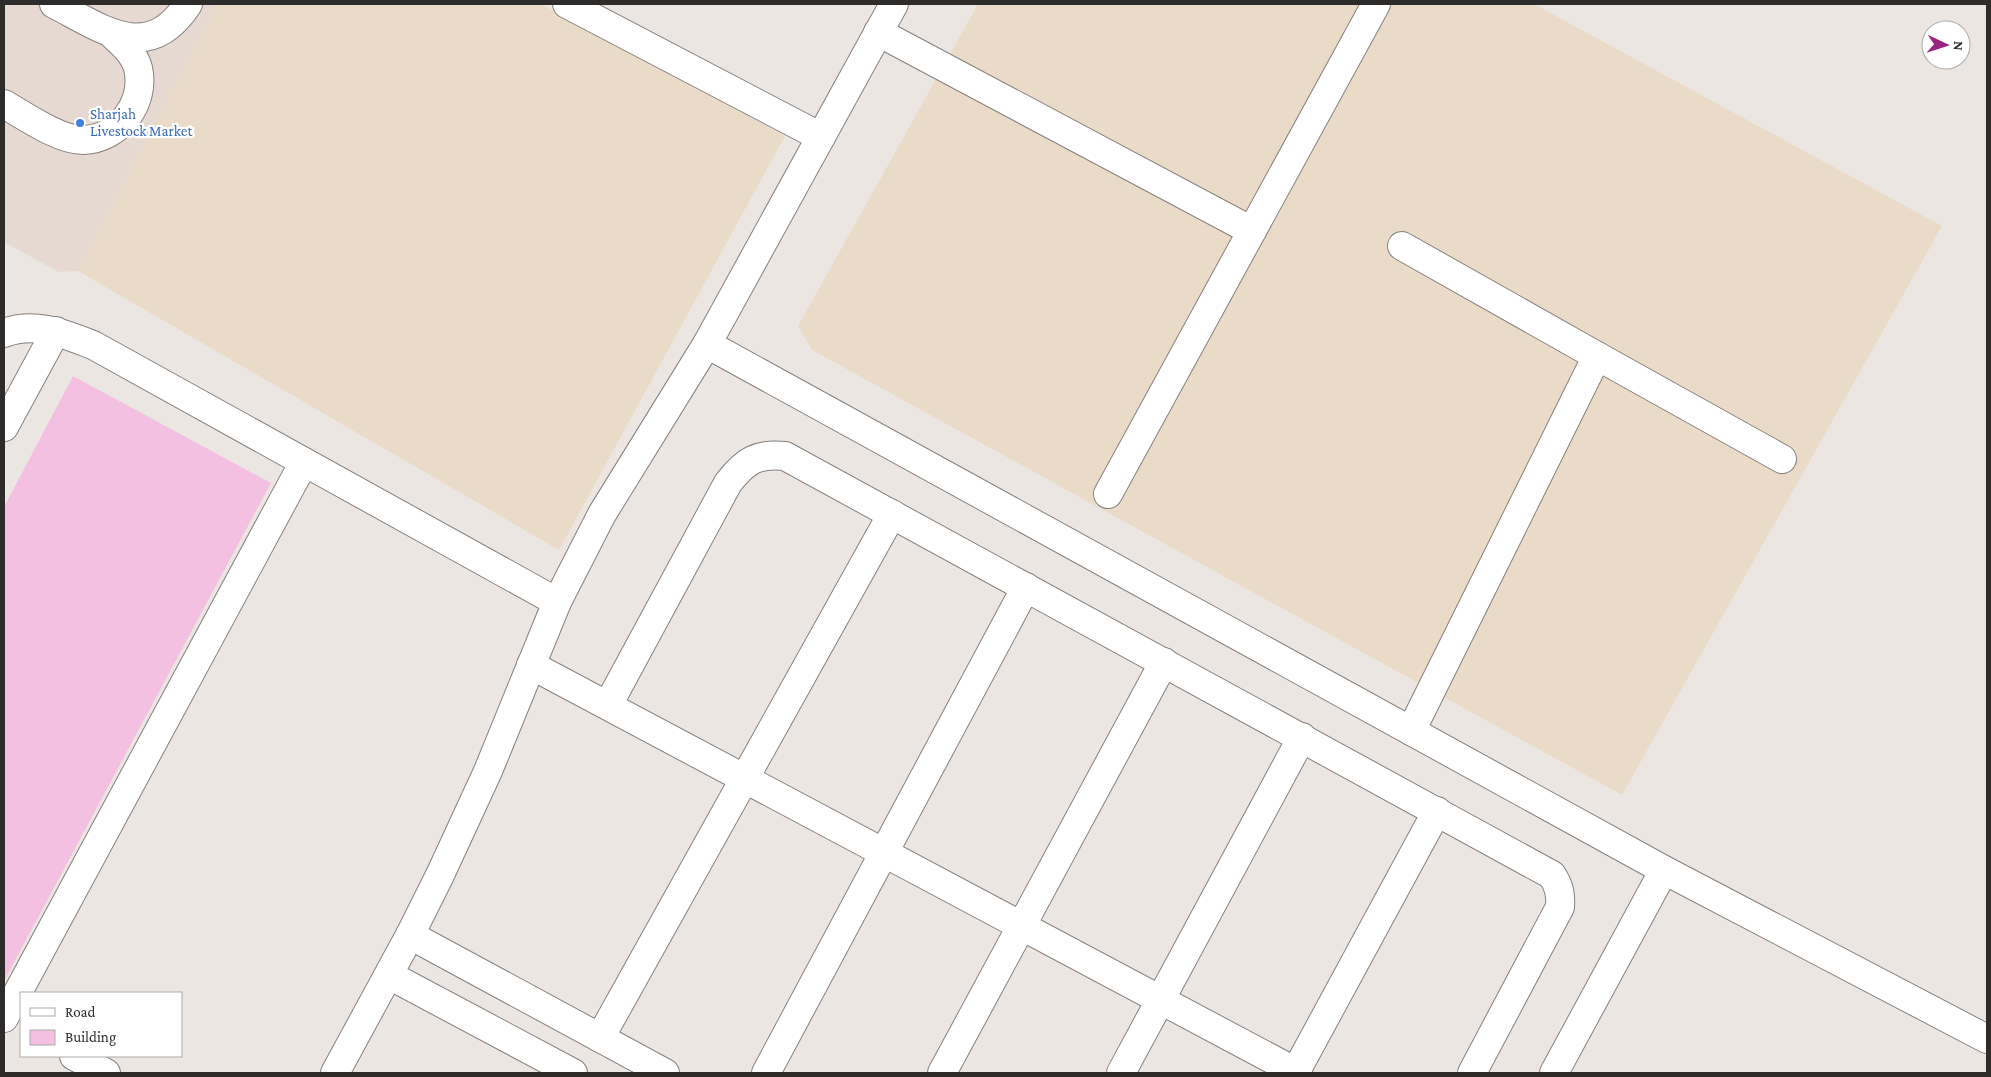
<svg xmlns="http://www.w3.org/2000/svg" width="1991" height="1077" viewBox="0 0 1991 1077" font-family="'Crimson Pro',serif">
	<rect width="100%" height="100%" fill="#ece6e3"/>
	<path fill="#e6d9d2" d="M4 4H218L78 271 59 272 4 242Z"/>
	<g fill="#eadbc8">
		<path d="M218 4H541L785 136 559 550 78 271Z"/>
		<path d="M978 4H1534L1942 226 1622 795 812 350 798 326Z"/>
	</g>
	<path fill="#f3c0e1" d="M73 376 271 483 4 981V507Z"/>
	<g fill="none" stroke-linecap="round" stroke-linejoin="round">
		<g stroke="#86817f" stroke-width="30">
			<g id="minor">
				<path d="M54 4C103 29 148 65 188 4"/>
				<path d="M567 4 821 137"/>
				<path d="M878 32 1252 231"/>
				<path d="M4 104C25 116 59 140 83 140 119 139 146 103 138 68 134 54 123 44 113 35"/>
				<path d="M1402 246 1597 356"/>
				<path d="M4 333C35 321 64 334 93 345L557 602"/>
				<path d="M707 344 1664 870 1987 1039"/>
				<path d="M4 427 56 331"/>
				<path d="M1108 494 1376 4"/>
				<path d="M531 665 1298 1073"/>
				<path d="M608 705 728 483C745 461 757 453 785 456L1552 875C1559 886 1561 894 1560 907L1472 1073"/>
				<path d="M1411 731 1597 356 1782 459"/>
				<path d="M410 935 665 1073"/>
				<path d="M389 975 573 1073"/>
				<path d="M4 1018 304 462"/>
				<path d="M600 1038 892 514"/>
				<path d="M74 1056 106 1073"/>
				<path d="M335 1073 410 935 440 875 488 771 557 602 602 514 707 344 894 4"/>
				<path d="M766 1073 1026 587"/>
				<path d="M942 1073 1164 662"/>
				<path d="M1121 1073 1302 737"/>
				<path d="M1295 1073 1437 811"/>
				<path d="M1554 1073 1664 870"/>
			</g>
		</g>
		<use href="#minor" stroke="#fff" stroke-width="28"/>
	</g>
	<circle fill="#3f7fe0" stroke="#fff" stroke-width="2" cx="80" cy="123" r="5"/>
	<g text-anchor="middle" stroke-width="4.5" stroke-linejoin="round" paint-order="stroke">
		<g font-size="15" fill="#366cbe" stroke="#fff" text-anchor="start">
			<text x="90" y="119">Sharjah<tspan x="90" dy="17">Livestock Market</tspan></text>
		</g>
	</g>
	<rect width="1991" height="1077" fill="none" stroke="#2e2c2b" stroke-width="10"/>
	<rect x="20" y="992" width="162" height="65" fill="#ffffff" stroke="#ababaa"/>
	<rect x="30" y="1008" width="25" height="8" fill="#ffffff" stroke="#ababaa"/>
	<text x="65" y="1017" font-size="15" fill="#2e2c2b">Road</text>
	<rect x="30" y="1030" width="25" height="15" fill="#f3c0e1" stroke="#ababaa"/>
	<text x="65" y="1042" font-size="15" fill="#2e2c2b">Building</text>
	<g transform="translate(1946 45) rotate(94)"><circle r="24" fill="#ffffff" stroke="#ababaa"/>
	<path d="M0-4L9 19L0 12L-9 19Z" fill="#992480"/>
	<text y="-8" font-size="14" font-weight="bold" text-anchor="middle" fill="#2e2c2b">N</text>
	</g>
</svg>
